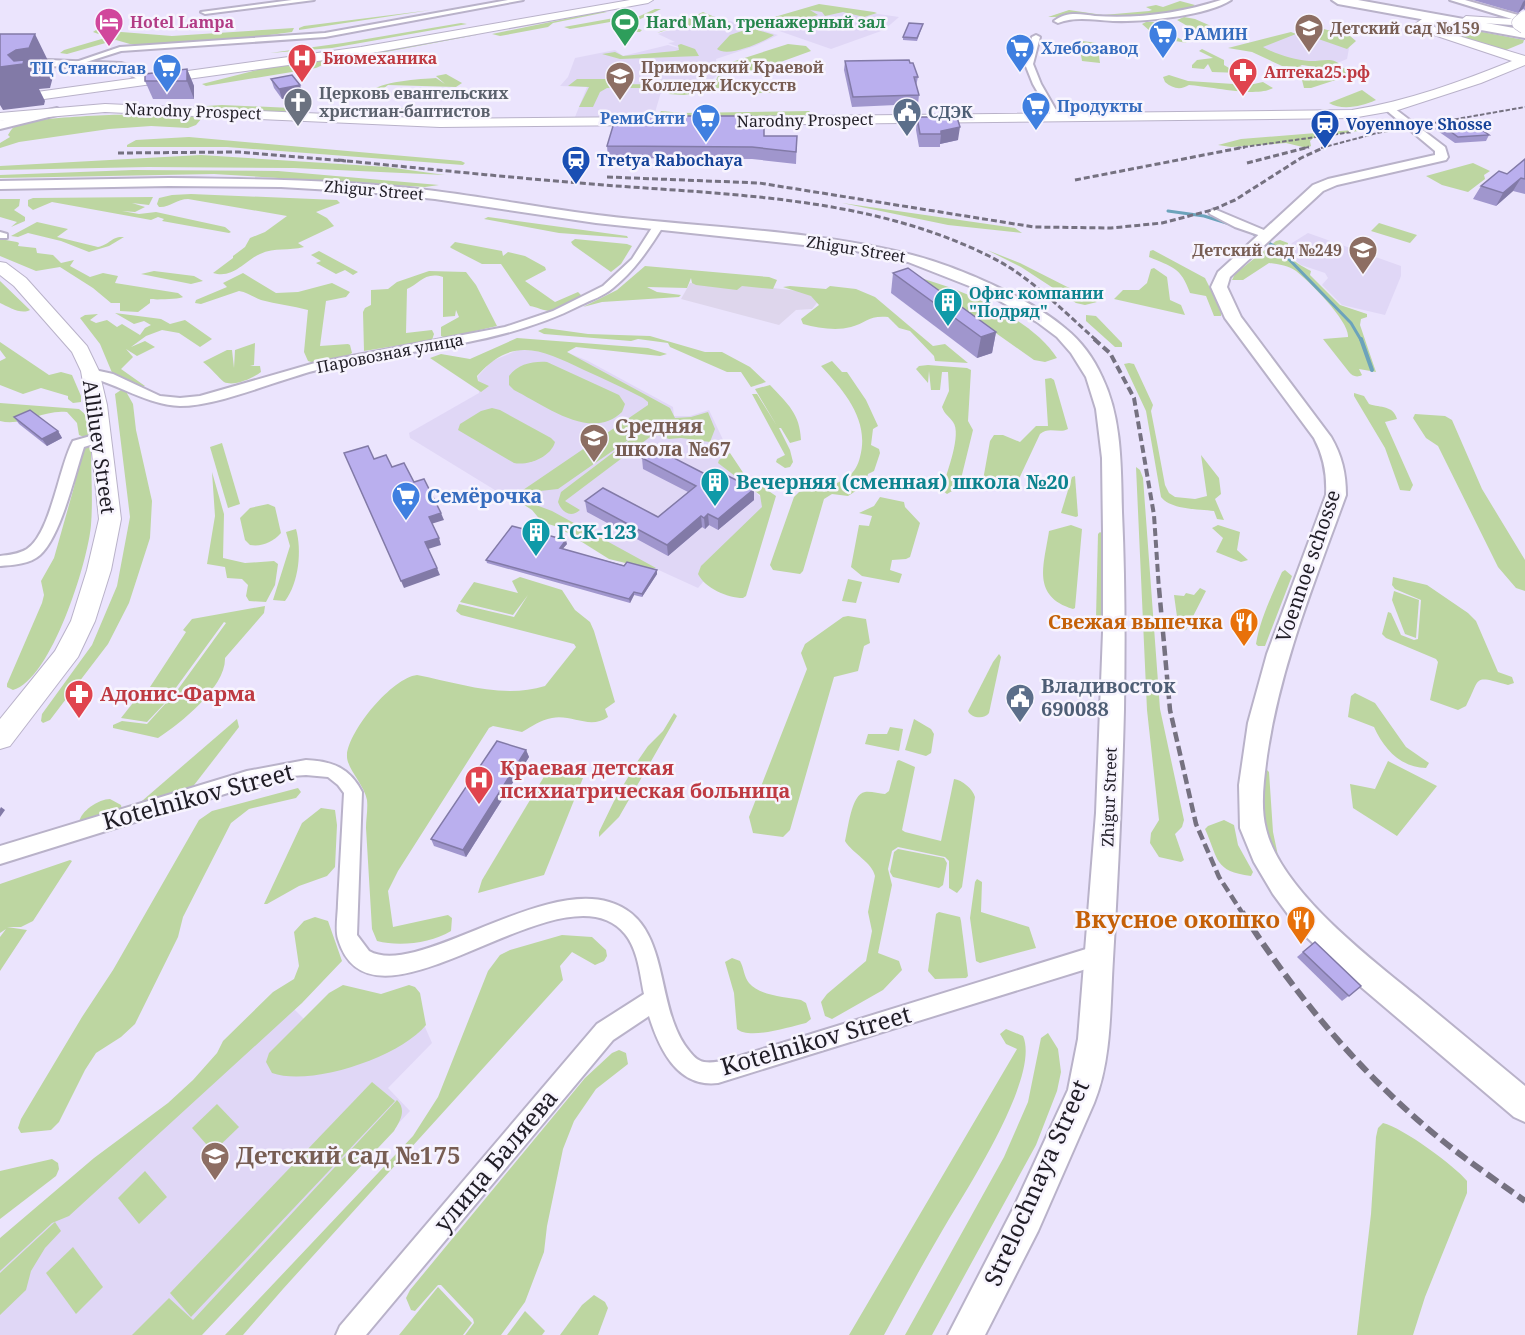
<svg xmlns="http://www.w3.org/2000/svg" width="1525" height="1335" viewBox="0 0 1525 1335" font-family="'Noto Serif',serif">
	<rect width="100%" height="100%" fill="#ebe4fd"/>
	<path fill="#ded6ec" d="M690 283 739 284 824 294 812 309 796 310 779 325 681 299Z"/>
	<g fill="#e0d7f6">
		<path d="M818 5 899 17 884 30 831 49 756 23Z"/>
		<path d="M709 15 778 35 755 46 716 59 718 74 713 79 703 80 695 85 681 87 668 93 661 92 654 116 575 117 587 87 560 86 568 77 575 58 615 50 623 56 668 45 689 51 668 43 675 42 658 34Z"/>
		<path d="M1312 27 1351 38 1347 59 1320 70 1252 47Z"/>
		<path d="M1308 233 1401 266V276L1385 315 1342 305 1322 285 1328 278 1325 273 1301 265 1289 255 1287 251 1292 243Z"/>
		<path d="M518 350 564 351 588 361 673 407 674 416H690L709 410 742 480 766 502 763 508 698 588 652 567 540 508 536 501 519 500 503 495 410 438 409 433 479 393 478 376 492 361Z"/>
		<path d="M294 1009 308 1023 418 1011 432 1043 388 1088 410 1111 201 1335H0V1257Z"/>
	</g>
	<g fill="#bdd6a1">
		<path d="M1180 1 1195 5 1187 10 1156 16 1048 17 1069 10 1103 15 1149 11 1152 10 1146 7 1156 5 1163 7Z"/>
		<path d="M819 4 874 12 877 13 864 17 843 12 825 16 822 12 810 10 818 15 794 22 783 17 771 18Z"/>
		<path d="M655 9H661L628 25 642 30 640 32 620 31 619 27 610 22 570 29 564 27 614 18 629 21Z"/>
		<path d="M431 10 299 30V28L304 26Z"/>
		<path d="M599 12H607L553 23 548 27 500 36 492 34Z"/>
		<path d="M703 12 717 18 700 26H680L657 33Z"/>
		<path d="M1184 17 1195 19 1211 26 1208 28C1219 34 1232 33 1244 40 1223 47 1196 31 1177 20Z"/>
		<path d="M1146 22H1157L1165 28V30L1187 43 1158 38 1142 24Z"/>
		<path d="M461 23 467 24 332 48 270 53 343 43Z"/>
		<path d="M1316 23 1324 26 1320 28 1350 36 1356 41 1347 49 1304 34 1300 30 1309 26 1319 28 1311 25Z"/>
		<path d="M1446 25 1524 40 1523 43 1506 50 1434 29Z"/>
		<path d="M294 28 292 32 262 36 257 38 171 45 130 44 116 40 67 54 60 53 64 50 105 38 104 36 93 32 96 30 172 36Z"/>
		<path d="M751 28 774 35C763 42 728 58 717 49L730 35Z"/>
		<path d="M1291 32 1296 34 1263 47C1275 54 1295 60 1309 61 1319 62 1333 56 1340 65L1329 69 1302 65 1300 66 1304 68 1282 66 1252 52 1228 48Z"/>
		<path d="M482 34 327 63 316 68 206 86 202 84 261 69Z"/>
		<path d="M1082 41 1097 43 1100 63 1082 61 1079 43Z"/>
		<path d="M681 44 695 49 699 56 620 59 602 54 615 52 623 56 675 51 679 50 678 45Z"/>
		<path d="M788 44 806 46 811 51 756 71 741 70 731 66 732 62Z"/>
		<path d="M1202 49 1224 60V65L1229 68 1239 69 1241 73 1212 72 1208 64 1204 69 1192 68V65L1197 60 1213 58 1199 51Z"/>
		<path d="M1344 68 1354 74 1311 88H1304L1302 80 1298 76 1319 77Z"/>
		<path d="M446 74 462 83 456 87 388 85 379 92 370 93C377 81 422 79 436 78L445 84 436 76Z"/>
		<path d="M1169 75 1188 81 1249 85 1263 82 1273 88C1258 98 1208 86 1189 85 1181 90 1173 89 1165 82L1163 77Z"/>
		<path d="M718 76 723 77V84C737 91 761 81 773 93H742L712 87 711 91 684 95 668 94 681 88 695 90 715 82Z"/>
		<path d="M577 79H630L632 84C648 86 663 75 678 82L663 88H607L600 92 593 107H579L589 87 568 86Z"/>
		<path d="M1362 90 1376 100C1362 106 1343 111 1329 103Z"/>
		<path d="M222 105 292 108 295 106 299 107 292 113 190 107Z"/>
		<path d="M388 108H422L433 115 381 113Z"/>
		<path d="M661 111 683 113 809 111 814 116 657 117Z"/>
		<path d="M154 114 194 115 202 118 196 125 188 128 151 126 109 129 19 142 0 148V143L10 137 8 135C10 132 11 129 14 127 29 116 131 114 154 114Z"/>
		<path d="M1365 129H1371L1313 138 1310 141 1311 146 1307 148 1286 143 1231 147 1218 145 1241 139Z"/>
		<path d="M189 137 461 161 465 163 463 165 227 147H127V145L136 140Z"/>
		<path d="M201 155 387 167 445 175 294 168 148 167 0 170V166Z"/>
		<path d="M1473 163 1490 171 1484 175 1485 179 1468 192 1442 185 1426 176Z"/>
		<path d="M133 170 278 171 439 185 425 187 214 174 0 178V175Z"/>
		<path d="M191 194 337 200 340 203 316 212 327 218 334 226 298 243 304 247C289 251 275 247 260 254 244 261 234 279 213 273L233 258V256L245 247 250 238 265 232 287 216 188 199C177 199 169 208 159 207L157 204 159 198 172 195Z"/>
		<path d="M153 197 149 205 132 203 145 207 135 212 122 211 139 214 156 212 225 227 231 232 229 233 162 221 164 219 158 217 151 220 52 202 33 210 28 206V200L33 198Z"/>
		<path d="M0 199H20L19 206 14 210 25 217V221L11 227 17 222 0 217Z"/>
		<path d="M842 203 1015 228 1022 233 948 225Z"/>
		<path d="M488 217 627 236 628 238 559 233 484 219Z"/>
		<path d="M37 222 68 229 57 237 98 247C111 244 111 236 124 237L109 246 89 252 61 241 28 233 18 237 11 236Z"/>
		<path d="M1379 223 1417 235 1410 243 1371 231Z"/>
		<path d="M0 239 17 242 19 243 18 246 36 248 37 253 53 255 61 263 74 260 70 266 90 277 103 273 118 276 115 283 178 293 183 297C181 299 154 300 150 299V303L138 312 120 311V303H111L93 288 60 267 36 271 0 256Z"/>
		<path d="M575 239 627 244 632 246 621 264 611 272 573 245 571 242Z"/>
		<path d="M1280 240 1288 243C1286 259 1298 264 1311 271L1310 275 1340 305 1367 314V317L1361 319 1360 325 1376 372 1359 369 1362 375C1357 378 1352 376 1349 372L1323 339 1348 337C1350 322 1309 281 1296 271 1289 266 1278 264 1269 263L1243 280H1232L1235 274 1276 241Z"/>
		<path d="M455 242 502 251 503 256 508 252 525 256 545 267 546 270 525 281 555 302 578 292 581 295C576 304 561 311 550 311 544 311 537 307 530 306L501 264H482L451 248 450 247Z"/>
		<path d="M987 250 1020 263 1097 302 1085 305 1076 303 1021 267Z"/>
		<path d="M1153 250 1205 278 1221 310V316H1214L1206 296 1190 293C1181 267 1172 267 1149 257L1150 251Z"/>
		<path d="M319 251 358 272 353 275 345 270 336 274 316 263 321 261 311 255Z"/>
		<path d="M645 266 769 277 777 280 773 289 742 286 737 290 696 285 692 283 691 278 687 288 647 287 657 292 681 295 679 297 602 302 583 307 617 290Z"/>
		<path d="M1154 268 1167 277 1170 300 1181 305 1185 315 1114 299 1123 290H1139L1147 283 1151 269Z"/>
		<path d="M154 271 194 276 203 281 191 284 141 274Z"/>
		<path d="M429 271 466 272 476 285 497 326 445 338 441 336V327L459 317 456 310 455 316 443 317V277C425 271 419 284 407 289L406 333 432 330 434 334 432 340 364 351 363 312 365 308 371 305V290L388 289 397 282Z"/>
		<path d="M243 273 276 293 298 292 332 283 350 292 346 297 326 301 320 346 348 344 350 345 352 353C343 361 319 365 308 361L304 352 308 310C293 306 276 304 261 300 253 297 247 292 239 291L201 304 195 303 196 300 227 287 223 283Z"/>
		<path d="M924 279C967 292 1032 319 1057 358L1045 362 1034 360 921 280Z"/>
		<path d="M0 281 30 310C21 315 9 307 0 303Z"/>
		<path d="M790 286 826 289 830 286 856 289 875 297 933 346 945 344 968 363 935 361 934 356 910 331 899 328 888 317C869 315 866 323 851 327 836 331 818 328 803 324L801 319 819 305 811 296 783 287Z"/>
		<path d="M115 313 161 319 170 324 185 320 212 339 200 347 179 333 162 330 146 336 131 347 145 341 155 347 137 356 126 349 133 357 121 369 145 386 140 388 113 375 100 344 80 318 85 315 98 314 90 320 96 323 107 320 117 327 122 324 140 335 145 328 151 325 144 321 134 324Z"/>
		<path d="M1086 315 1096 316 1122 343V347H1115L1086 321Z"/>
		<path d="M545 328 588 334 650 336 705 352H722L750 367 766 382 751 387 741 372H727L670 347 668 343 638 339 631 341 544 334 538 331Z"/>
		<path d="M517 338 648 348 667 354 660 356 576 347 567 352 670 408 675 418 691 417 708 412 715 429 710 442 681 438 669 439 654 434 565 501 580 510C571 518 562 513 558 502L561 492 644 429 558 489 540 491 532 497V501L536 505 552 511 656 568 650 569 609 559 558 527 542 522 532 510 518 501 523 490 648 405V402L643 398C624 388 604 379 584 370 542 350 513 335 477 376L478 381 489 386 481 392 430 358 441 354 470 359Z"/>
		<path d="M0 342 49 375 61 372 72 375 81 396V402L73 403 68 399V396L41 388 23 394 0 385V361L6 358 0 350Z"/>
		<path d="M255 343 254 365 250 366H260L261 372C253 378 234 387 224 382 219 378 210 367 203 362L227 350H232L234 368 235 350Z"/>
		<path d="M832 361 842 372H847L866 400 878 426 873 429 871 445 879 449 880 453 874 471 868 474 865 485 848 496 832 494 824 499 803 571 800 574 773 570 770 565 794 497 799 492C815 489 836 486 848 477 855 471 858 465 860 457 870 420 844 391 821 366Z"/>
		<path d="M547 362 619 395 625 404 622 412C591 442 544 405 514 390L509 385V376C518 364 533 361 547 362Z"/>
		<path d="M1129 363 1134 364 1153 405 1151 411 1157 442 1165 485 1169 493 1175 497 1195 499 1207 496 1201 455 1219 478 1221 494 1215 499 1224 520 1217 519 1214 511C1199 509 1171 510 1161 497L1146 411 1124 364Z"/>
		<path d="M928 365 967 368 971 370 968 421 973 430 959 487 947 494 943 491V486C947 472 962 434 953 422 949 416 945 415 942 407L949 391 948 372H942L940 390H931L929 371 928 383 916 369 919 366Z"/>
		<path d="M1051 378 1054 380 1068 429C1059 434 1049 426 1040 434L1017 483 1003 485 985 482 983 480 990 441 994 435H1003L1020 442 1036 426H1048L1045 379Z"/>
		<path d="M770 385C788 404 800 414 801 440L790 443 781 428H779L790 450 793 462 790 467 785 468 776 462 777 459 785 455 752 394H757L777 426 755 389Z"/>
		<path d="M124 388 133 404 136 430 152 501 150 538 129 603 108 644 50 720 43 723 41 721 42 714 92 645 117 586 130 517 115 394Z"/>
		<path d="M1354 393 1364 396 1369 404C1381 408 1393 405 1397 419L1385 422 1413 485 1410 491 1400 490 1385 448 1354 396Z"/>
		<path d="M0 403 79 409 86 415 89 434 84 437 79 435 77 423 67 412C43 409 23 427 0 421Z"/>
		<path d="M492 408 500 410 551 438 555 442C551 457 528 466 514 463L458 430 460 424 481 411Z"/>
		<path d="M1415 414 1445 416 1452 420 1482 489 1525 560V591L1516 588 1498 567 1438 446 1426 438 1413 418Z"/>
		<path d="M222 443 240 504 228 508 210 447Z"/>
		<path d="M88 446 91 447C91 473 93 500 91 525 88 562 51 680 13 690L7 687V684L42 603 44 595 41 581 54 558 74 487 81 451Z"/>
		<path d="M730 453 744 474 776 496 746 596 743 598C727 598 705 588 698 574L701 566 762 507 760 495 718 463 719 460Z"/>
		<path d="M1136 467 1140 470 1143 478 1160 709 1184 820 1182 827 1175 834 1184 860 1181 862 1159 857 1150 843 1151 833 1159 820 1147 710Z"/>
		<path d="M212 472 224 514 223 558 245 563 274 561 278 564 275 585 266 602 249 601 246 596 248 585 242 579 227 578 225 567 207 564 215 516Z"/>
		<path d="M1075 476 1078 516 1076 517 1061 513 1072 477Z"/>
		<path d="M880 497 904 502 905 507 920 523 910 557 906 559 892 560 890 570 902 574 899 583 862 576 851 567 859 525 869 526 872 516 859 513 874 506Z"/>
		<path d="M268 504 275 507 281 533C273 542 262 547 250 545L245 540 240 518 250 508Z"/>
		<path d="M1071 525 1082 529 1075 608 1073 609C1031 596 1044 565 1049 531Z"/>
		<path d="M1218 525 1240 532 1237 550 1248 560 1241 562 1216 552 1223 538 1212 528Z"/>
		<path d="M296 529C302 550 299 583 285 601L273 600 290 546 286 532Z"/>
		<path d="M1100 532 1104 535 1102 617 1099 621 1096 618 1098 534Z"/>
		<path d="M1285 570 1292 576 1265 646H1258L1256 644C1260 619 1272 595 1282 572Z"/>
		<path d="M520 577 562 590 575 610 590 622 594 631 615 702 605 709 608 717C590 730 572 714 552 718 540 720 533 726 522 732L493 726 489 728 398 871 388 891 393 927 448 915 452 918 451 931C431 943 400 947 377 941L372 929C370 895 368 862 366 828 366 819 368 809 367 800 364 784 346 768 347 755 349 730 392 678 417 675 458 683 503 699 545 686L576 647 574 644 461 615 456 611 459 604 514 617 528 595 513 615 460 602 474 582 518 593 512 581Z"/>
		<path d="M1393 577 1427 585 1468 613 1476 621 1498 672 1512 677 1514 683 1508 685C1472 675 1481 677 1466 706L1458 710 1430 700 1438 662 1436 659 1386 638 1382 634 1388 612 1391 613 1401 635 1414 640 1418 639 1421 600 1395 589 1392 585Z"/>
		<path d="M848 579 862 582 856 603 842 601Z"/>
		<path d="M1200 588 1206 591 1186 630 1179 631 1174 595 1184 596 1186 593 1194 595Z"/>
		<path d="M1394 591 1419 600 1416 638 1405 634 1392 600Z"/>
		<path d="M265 606 264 613 225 658C226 687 181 723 158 738L113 728V725L122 721 147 724 176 692 226 623 224 622 175 689 150 687 186 632 183 630 192 619Z"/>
		<path d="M848 616 866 619 870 643 864 646 858 671 834 677 790 830 783 837 753 833 749 817 807 669 801 653 805 644 843 617Z"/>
		<path d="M999 654 1001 657 989 713C984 720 971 718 968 711L993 662Z"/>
		<path d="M1355 693 1375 703 1406 747 1429 763 1426 768C1400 767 1384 749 1374 727L1348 717 1351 696Z"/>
		<path d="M136 699 165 703 147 722 121 718Z"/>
		<path d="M674 713 677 716 619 817 599 837V832L615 799 639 759 648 746 663 731Z"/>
		<path d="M237 719 239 727 191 789 135 807Z"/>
		<path d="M914 719 931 729 934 734 931 753 926 756 905 750Z"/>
		<path d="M890 727 903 729 899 751 865 744 868 734H887Z"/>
		<path d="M899 760 915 767 902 830 905 832 941 841 954 779C962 780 973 789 975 797L962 887 957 893 949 888V861L945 857 898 847 892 851 888 869 892 885 878 953 899 961 902 970 883 990 832 1019 825 1016 821 1002 827 994 866 961 872 931 868 912 875 876C872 862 853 854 845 841 848 830 851 794 865 792 871 791 879 794 885 794L889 791 897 761Z"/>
		<path d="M1388 761 1437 786 1397 836 1353 808 1350 784 1375 789Z"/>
		<path d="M1265 768 1269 772 1273 832 1280 865C1267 833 1258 804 1265 768Z"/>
		<path d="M548 770 583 778 544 875 478 893 482 880Z"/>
		<path d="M298 788 301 792 296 798 249 809 231 823 183 917 178 937 135 1024 121 1037 96 1053 85 1070 59 1122 51 1130 21 1133 18 1128 21 1119 82 1017 113 970 199 820 212 811Z"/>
		<path d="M110 799 121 805 122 810 79 823C80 811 99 799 110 799Z"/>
		<path d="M321 808 335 810 337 825 335 867 327 876 299 886 267 904H264L302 823Z"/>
		<path d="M1224 820 1234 825 1238 845 1253 872 1251 876C1214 871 1219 860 1205 829L1208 826Z"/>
		<path d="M898 849 944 858 947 863 943 885 939 888 893 877 890 872 894 852Z"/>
		<path d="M70 860 72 861 33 921 21 927H7L27 930 0 971V937L6 929 0 933V884Z"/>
		<path d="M977 879 982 882 981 912 1029 927 1036 948 980 963 976 961 970 918 975 882Z"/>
		<path d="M939 912 960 917 961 921 968 976 966 978 935 979 928 971 936 914Z"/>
		<path d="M315 917 328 921 342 961 302 1003 69 1216 52 1223 0 1271V1238L94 1158 168 1103 193 1080 217 1053 223 1041 273 992 294 979 299 966 294 932 304 921Z"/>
		<path d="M562 935 592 937 606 950 607 956 604 961 595 965 572 952 560 966 563 980 283 1289 243 1335H225L413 1136 438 1097 488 971 500 955 510 950Z"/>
		<path d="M732 958 740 961C744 968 744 977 749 983 760 996 786 997 801 1000L806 1003 811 1019 806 1023C789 1027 749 1040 737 1029L734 993 725 962Z"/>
		<path d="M343 985 381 994 409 985 415 987 420 993 426 1025C400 1057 311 1087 272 1073L266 1062 269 1053 329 993Z"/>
		<path d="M1006 1029 1023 1036C1041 1077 964 1193 942 1231 922 1265 903 1300 884 1335H849L1017 1049 1006 1044 1000 1034Z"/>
		<path d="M1048 1033 1058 1049 1061 1072 1057 1091 1036 1145 932 1335H905L1004 1157 1028 1102 1041 1038Z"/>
		<path d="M619 1050 626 1053 628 1064 596 1089 574 1121 563 1149 547 1226 544 1252 525 1302 501 1335H465L474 1323 473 1319 441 1285H438L415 1311 411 1310 406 1298 410 1290 585 1078 612 1053Z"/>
		<path d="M372 1082 395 1101 191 1317 170 1293Z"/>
		<path d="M397 1100C407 1110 400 1121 394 1131L202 1335H132L169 1298 193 1320Z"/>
		<path d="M217 1104 239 1127 213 1152 192 1128Z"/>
		<path d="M1383 1123C1403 1128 1454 1165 1467 1181V1193L1425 1297 1413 1335H1357L1371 1214 1376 1137 1378 1128Z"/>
		<path d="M52 1159 58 1163 59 1169 56 1176 0 1219V1171Z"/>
		<path d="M145 1171 167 1197 139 1224 118 1198Z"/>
		<path d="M55 1222 61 1231 45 1248 31 1271 26 1290 0 1315V1273Z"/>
		<path d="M73 1247 103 1287 76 1314 46 1273Z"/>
		<path d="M438 1287 472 1323 463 1335H399Z"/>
		<path d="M594 1295 605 1302 608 1308 598 1335H560L582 1305Z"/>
		<path d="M525 1311 545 1331 542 1335H507Z"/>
	</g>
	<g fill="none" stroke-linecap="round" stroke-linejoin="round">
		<g stroke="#6ca3bb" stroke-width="3">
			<path d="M1168 211 1204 216 1233 225"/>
			<path d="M1252 233 1279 249 1351 323 1361 340"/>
		</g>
		<path stroke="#6ca3bb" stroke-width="4" d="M1361 339 1372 370"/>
		<g stroke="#b9b2c9" stroke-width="4">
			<g id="street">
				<path d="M292 0H314L205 14 201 12Z"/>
				<path d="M508 0H523L325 37 121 51 77 65 73 63 120 47 325 33Z"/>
				<path d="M1221 0H1231C1206 16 1144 22 1113 21 1094 20 1076 16 1058 23L1054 21C1066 11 1081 14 1095 16 1138 19 1181 13 1221 0Z"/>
				<path d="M1036 35 1040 37 1033 64 1041 84 1060 117 1059 119 1052 117 1033 84 1025 64 1032 37Z"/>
				<path d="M1214 209 1271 233 1272 235 1267 238 1235 227 1210 214 1209 212Z"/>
				<path d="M659 222 664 225C649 249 635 270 613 288 604 296 591 300 581 305 499 347 405 349 317 370 277 380 219 406 180 406 148 405 118 384 86 376L84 373 90 369 113 374 160 396 180 398 200 396 315 363 505 327 553 311 603 286 632 259 655 223Z"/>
				<path d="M0 232 7 234V238H0Z"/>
				<path d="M101 433 108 437 106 440 84 447C75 474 61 536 40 555 30 564 13 565 0 566V556C9 555 19 554 27 549 51 533 59 466 73 441Z"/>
				<path d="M306 760C332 761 350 768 362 792L357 935 369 951C416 978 538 880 609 902 674 921 652 1008 690 1052 693 1056 698 1061 704 1062 716 1064 729 1059 740 1056L1099 945 1106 948 1109 955 1106 962 1099 965 718 1083C677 1088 659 1048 649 1016L613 1040 366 1335H336L340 1326 597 1024 644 994C640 974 638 950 625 934 564 858 372 1053 338 939 335 929 338 914 338 903 340 866 342 830 344 793L338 785 328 777 306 775 291 776 247 787 0 864V846L247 771Z"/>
			</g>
		</g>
		<g stroke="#b9b2c9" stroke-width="4">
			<g id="secondary">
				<path d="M1450 0H1465L1525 17V23Z"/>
				<path d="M0 58 121 63 137 68 156 82 154 84C142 86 131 73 120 69L0 64Z"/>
				<path d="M1390 105 1445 147 1448 157 1446 160 1337 185 1323 191 1230 277 1227 287 1241 317 1331 437C1342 456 1346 473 1346 495 1315 581 1280 666 1267 756 1264 779 1260 806 1266 829 1281 891 1371 959 1420 999 1455 1028 1490 1057 1525 1086V1122L1514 1117 1354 981 1301 932 1273 894 1254 862 1240 828 1239 785 1248 723 1267 654 1326 495C1327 474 1324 457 1314 438L1225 318 1211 287 1218 272 1313 185 1328 179 1435 155V151L1386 110V106Z"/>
				<path d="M57 108 61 110V114L0 129V121Z"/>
				<path d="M169 178C258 179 347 180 435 191 489 198 543 208 597 215 700 228 811 229 912 255 956 266 1032 299 1066 329 1081 341 1094 359 1102 377 1122 418 1121 467 1122 512 1125 578 1125 644 1124 710 1122 793 1118 875 1113 959 1110 1005 1112 1059 1094 1103L1038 1231 985 1335H948L1014 1207 1068 1090 1078 1039 1096 813 1103 632V532L1102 458 1096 409 1086 377 1071 353 1057 337 1037 322 982 291 908 262 851 250 596 223 435 199 366 192 281 187 169 186 0 189V181Z"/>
			</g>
		</g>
		<g stroke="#b9b2c9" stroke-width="2">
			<g id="primary">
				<path d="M630 0H653L648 3 361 55 37 100 31 96 37 92 361 47Z"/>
				<path d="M1466 16 1512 19 1518 22 1512 25 1467 22 1462 26 1429 24 1442 31 1525 56V65L1481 83 1398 110 1352 118 715 125 708 121 715 117 1352 110C1408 101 1460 82 1512 61L1434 35 1415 24 1425 17 1461 20Z"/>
				<path d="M105 104 440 119 649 117 656 121 649 125 440 127 105 112 0 121V113Z"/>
				<path d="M0 262 6 263 26 278 87 346 99 371 107 405 121 519 111 570 95 621 78 657 10 746 0 749V719L55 651 71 621 87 570 99 519 87 405 81 371 72 352 14 286 0 275Z"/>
			</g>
		</g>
		<g stroke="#b9b2c9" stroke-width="4">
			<path id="highway" d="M1332 0H1358L1525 30V38L1338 4Z"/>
		</g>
		<use href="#street" fill="#fff" fill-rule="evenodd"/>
		<use href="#secondary" fill="#fff" fill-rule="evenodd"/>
		<use href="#primary" fill="#fff" fill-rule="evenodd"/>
		<use href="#highway" fill="#fff" fill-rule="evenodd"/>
		<g stroke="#757180" stroke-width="2" stroke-dasharray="4.5 2" stroke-linecap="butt">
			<path d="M1237 148 1352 132"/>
			<path d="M1304 148 1309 147"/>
			<path d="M1321 148 1377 133 1525 107"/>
		</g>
		<g stroke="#757180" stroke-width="3" stroke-dasharray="6 3" stroke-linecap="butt">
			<path d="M118 153 239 152 346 161"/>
			<path d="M338 160C427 169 515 178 604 185 734 195 870 197 989 256 1030 276 1062 310 1096 340"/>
			<path d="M1247 163 1309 147"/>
			<path d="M607 177 759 183 1034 227 1111 228 1162 223 1212 210 1235 200 1301 158 1325 147"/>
			<path d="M1075 180 1245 147"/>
		</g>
		<path stroke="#757180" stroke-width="4" stroke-dasharray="8 4" stroke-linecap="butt" d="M1094 339 1110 353 1134 398 1154 515 1159 590"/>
		<path stroke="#757180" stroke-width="4.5" stroke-dasharray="10 4.5" stroke-linecap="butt" d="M1159 588 1170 710 1196 824 1219 877 1243 914"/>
		<path stroke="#757180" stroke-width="6" stroke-dasharray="13 6" stroke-linecap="butt" d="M1242 912C1295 995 1358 1070 1433 1133 1462 1157 1494 1179 1525 1201"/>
		<g stroke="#b9b2c9" stroke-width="15" stroke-linecap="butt">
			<path id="highway-bridge" d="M1525 18 1519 23 1525 27"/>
		</g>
		<use href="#highway-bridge" stroke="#fff" stroke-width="14"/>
	</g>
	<g fill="#a096cd">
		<path d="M1473 0H1525V10L1523 9 1518 13Z"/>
		<path d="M922 27 917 41 903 40V37Z"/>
		<path d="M845 61 910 63 918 77 916 86 919 95 918 104 852 107 844 70Z"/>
		<path d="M187 69 194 86V99H153L145 81Z"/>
		<path d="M271 79 303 94 282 99 274 88Z"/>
		<path d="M942 114 958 140 940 144V147H919L916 130 917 117H941Z"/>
		<path d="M1439 123 1489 135 1486 141 1455 143 1435 129Z"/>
		<path d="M751 127 764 136H797L796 164 752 159 608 158 607 146Z"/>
		<path d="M1525 159V194L1513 191 1496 206 1473 199 1481 186 1507 174Z"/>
		<path d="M893 273 996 332 992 353 977 358 891 293Z"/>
		<path d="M14 417 58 431 62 438 47 446 19 424Z"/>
		<path d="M670 451 671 457 707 475 754 489V500L718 530 709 525 705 529 702 527 668 556 587 512 585 501 658 517 688 492 643 469 642 458Z"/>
		<path d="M567 544 562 549 657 574 642 597 634 595 630 603 487 563 486 560Z"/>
		<path d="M526 750 529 757 466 857 434 846 431 839Z"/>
		<path d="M1303 952 1361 986 1342 1001 1297 957Z"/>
	</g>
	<g fill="#827aa7">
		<path d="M1525 0V5L1523 9 1518 13 1523 2Z"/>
		<path d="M35 34 54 73 50 88 39 89 45 101 44 105 3 110 0 105V67L8 55Z"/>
		<path d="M187 69 194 86V99L187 81Z"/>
		<path d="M300 85 303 94 282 99 279 89Z"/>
		<path d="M960 127 958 140 940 144 941 134V131Z"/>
		<path d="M1521 178 1513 191 1496 206 1503 193Z"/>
		<path d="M996 332 992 353 977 358 981 337Z"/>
		<path d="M58 431 62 438 47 446 42 439Z"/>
		<path d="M754 489V500L718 530V519Z"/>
		<path d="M441 513 444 520 431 524 429 517Z"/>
		<path d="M708 514 709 525 705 529 704 518Z"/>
		<path d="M701 516 702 527 668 556 667 545Z"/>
		<path d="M439 538 441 545 428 549 425 542Z"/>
		<path d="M566 540 567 544 560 552V548Z"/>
		<path d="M437 568 440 575 404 588 401 581Z"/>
		<path d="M657 570V574L642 597V594Z"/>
		<path d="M634 592V595L630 603 629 599Z"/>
		<path d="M526 750 529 757 466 857 463 850Z"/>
		<path d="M1 807 5 810 0 817V809Z"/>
	</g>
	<g fill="#baafee" stroke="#827aa7" stroke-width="1.5">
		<path d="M909 23 923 24 917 38 903 37Z"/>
		<path d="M0 34H35L29 48 16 50 8 55 14 61 24 60 23 64 0 67Z"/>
		<path d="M909 60 910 63H913L918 77H914L919 95 853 97 845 61Z"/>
		<path d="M187 69V81H145V74Z"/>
		<path d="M292 75 300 85 279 89 271 79Z"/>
		<path d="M942 114H956L960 127 941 131V134H920L917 117H942Z"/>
		<path d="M616 116H751L750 127H764V136H797L796 152 752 147 607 146Z"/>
		<path d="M1469 121 1489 135 1458 137 1439 123Z"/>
		<path d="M1525 159V179L1521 178 1503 193 1481 186 1499 171 1507 174Z"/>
		<path d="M908 268 996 332 981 337 893 273Z"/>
		<path d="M30 410 58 431 42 439 14 417Z"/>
		<path d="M659 445 670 451 666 454 707 475 714 469 754 489 718 519 708 514 704 518 701 516 667 545 585 501 603 488 658 517 696 486 642 458Z"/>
		<path d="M368 446 374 459 386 455 392 467 404 463 414 482 424 479 441 513 429 517 439 538 425 542 437 568 401 581 344 453Z"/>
		<path d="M512 526 566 540 560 548 624 566 627 562 657 570 642 594 634 592 629 599 486 560Z"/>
		<path d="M497 741 526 750 463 850 431 839Z"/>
		<path d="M1315 942 1361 986 1349 996 1303 952Z"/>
	</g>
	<defs>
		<g id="hotel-pin" transform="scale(1.5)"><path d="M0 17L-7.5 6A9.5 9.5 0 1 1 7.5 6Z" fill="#d1479c" stroke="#f7f4fe"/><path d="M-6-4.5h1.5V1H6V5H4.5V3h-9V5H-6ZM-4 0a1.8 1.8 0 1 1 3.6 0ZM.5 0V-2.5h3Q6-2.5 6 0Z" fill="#fff"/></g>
		<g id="stadium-pin" transform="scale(1.5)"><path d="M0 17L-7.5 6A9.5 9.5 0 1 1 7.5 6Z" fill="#2e9e5b" stroke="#f7f4fe"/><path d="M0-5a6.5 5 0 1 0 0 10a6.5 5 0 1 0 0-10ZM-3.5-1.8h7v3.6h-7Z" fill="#fff"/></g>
		<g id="school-pin" transform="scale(1.5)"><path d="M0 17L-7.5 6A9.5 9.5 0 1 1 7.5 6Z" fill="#8d6e63" stroke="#f7f4fe"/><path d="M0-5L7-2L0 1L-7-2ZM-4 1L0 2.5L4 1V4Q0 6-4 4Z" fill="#fff"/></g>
		<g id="supermarket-pin" transform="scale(1.5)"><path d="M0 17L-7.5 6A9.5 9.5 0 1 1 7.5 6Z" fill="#3f7fe0" stroke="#f7f4fe"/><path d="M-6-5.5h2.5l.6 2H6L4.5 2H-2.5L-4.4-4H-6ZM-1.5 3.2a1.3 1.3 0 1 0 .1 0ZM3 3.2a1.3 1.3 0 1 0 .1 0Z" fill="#fff"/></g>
		<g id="hospital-pin" transform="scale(1.5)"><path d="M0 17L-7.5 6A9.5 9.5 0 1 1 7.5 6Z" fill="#e0444e" stroke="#f7f4fe"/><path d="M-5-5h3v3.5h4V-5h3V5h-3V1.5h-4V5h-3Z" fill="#fff"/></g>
		<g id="pharmacy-pin" transform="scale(1.5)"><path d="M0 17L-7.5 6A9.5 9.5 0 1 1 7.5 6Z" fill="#e0444e" stroke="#f7f4fe"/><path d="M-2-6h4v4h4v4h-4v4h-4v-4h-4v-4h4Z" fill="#fff"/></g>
		<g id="university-pin" transform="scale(1.5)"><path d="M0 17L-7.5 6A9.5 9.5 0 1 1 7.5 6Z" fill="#8d6e63" stroke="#f7f4fe"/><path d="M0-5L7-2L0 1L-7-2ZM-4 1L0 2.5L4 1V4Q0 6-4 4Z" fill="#fff"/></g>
		<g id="church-pin" transform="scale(1.5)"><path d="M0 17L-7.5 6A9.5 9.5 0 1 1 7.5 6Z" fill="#6b7280" stroke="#f7f4fe"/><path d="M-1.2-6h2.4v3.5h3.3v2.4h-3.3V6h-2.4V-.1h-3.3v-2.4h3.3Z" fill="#fff"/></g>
		<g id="civic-pin" transform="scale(1.5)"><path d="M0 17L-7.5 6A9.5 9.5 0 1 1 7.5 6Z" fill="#5c6f8a" stroke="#f7f4fe"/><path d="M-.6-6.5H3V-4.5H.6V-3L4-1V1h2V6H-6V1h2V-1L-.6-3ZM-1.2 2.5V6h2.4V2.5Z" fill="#fff"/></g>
		<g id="station-pin" transform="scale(1.5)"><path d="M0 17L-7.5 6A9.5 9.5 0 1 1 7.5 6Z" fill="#1a4fb4" stroke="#f7f4fe"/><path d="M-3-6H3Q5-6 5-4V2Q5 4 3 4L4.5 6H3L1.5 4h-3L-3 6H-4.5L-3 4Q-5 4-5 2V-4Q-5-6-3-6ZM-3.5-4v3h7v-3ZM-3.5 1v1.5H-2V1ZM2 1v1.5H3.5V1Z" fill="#fff"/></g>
		<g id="building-pin" transform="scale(1.5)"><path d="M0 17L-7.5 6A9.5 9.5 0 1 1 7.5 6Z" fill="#0f9aa8" stroke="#f7f4fe"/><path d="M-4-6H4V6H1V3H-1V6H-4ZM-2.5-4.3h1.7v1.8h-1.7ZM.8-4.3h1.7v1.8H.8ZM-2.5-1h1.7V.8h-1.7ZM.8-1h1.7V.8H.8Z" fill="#fff"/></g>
		<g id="restaurant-pin" transform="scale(1.5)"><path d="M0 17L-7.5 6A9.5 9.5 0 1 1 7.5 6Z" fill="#e8710a" stroke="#f7f4fe"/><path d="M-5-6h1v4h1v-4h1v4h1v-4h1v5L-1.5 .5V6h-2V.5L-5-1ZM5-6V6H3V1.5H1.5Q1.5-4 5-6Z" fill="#fff"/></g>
	</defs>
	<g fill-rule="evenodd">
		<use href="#hotel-pin" x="109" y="22"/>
		<use href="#stadium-pin" x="625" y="22"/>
		<use href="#school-pin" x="1309" y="28"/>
		<use href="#supermarket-pin" x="1163" y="34"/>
		<use href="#supermarket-pin" x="1020" y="48"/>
		<use href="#hospital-pin" x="302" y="58"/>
		<use href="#supermarket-pin" x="167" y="68"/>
		<use href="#pharmacy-pin" x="1243" y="72"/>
		<use href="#university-pin" x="620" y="76"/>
		<use href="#church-pin" x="298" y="102"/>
		<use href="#supermarket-pin" x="1036" y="106"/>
		<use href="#civic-pin" x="907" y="112"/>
		<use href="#supermarket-pin" x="706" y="118"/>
		<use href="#station-pin" x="1325" y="124"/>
		<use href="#station-pin" x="576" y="160"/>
		<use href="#school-pin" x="1363" y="250"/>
		<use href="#building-pin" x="948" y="302"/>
		<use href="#school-pin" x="594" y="438"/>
		<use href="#building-pin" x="715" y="482"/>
		<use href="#supermarket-pin" x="406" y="496"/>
		<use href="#building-pin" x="536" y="532"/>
		<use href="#restaurant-pin" x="1244" y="622"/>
		<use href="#pharmacy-pin" x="79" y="694"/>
		<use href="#civic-pin" x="1020" y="698"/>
		<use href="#hospital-pin" x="479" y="780"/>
		<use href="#restaurant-pin" x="1301" y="920"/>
		<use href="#school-pin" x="215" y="1156"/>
	</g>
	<g text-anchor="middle" stroke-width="5" stroke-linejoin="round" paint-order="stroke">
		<g font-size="16" font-weight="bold" fill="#b23c85" stroke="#f7f4fe" text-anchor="start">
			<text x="130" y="28">Hotel Lampa</text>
		</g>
		<g font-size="16" font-weight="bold" fill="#27864d" stroke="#f7f4fe" text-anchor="start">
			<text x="646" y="28">Hard Man, тренажерный зал</text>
		</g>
		<g font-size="16" font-weight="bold" fill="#785e54" stroke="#f7f4fe" text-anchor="start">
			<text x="1330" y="34">Детский сад №159</text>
			<text x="641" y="73">Приморский Краевой<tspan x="641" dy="18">Колледж Искусств</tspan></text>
			<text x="1342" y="256" text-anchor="end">Детский сад №249</text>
		</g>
		<g font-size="16" font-weight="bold" fill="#366cbe" stroke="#f7f4fe" text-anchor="start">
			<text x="1184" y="40">РАМИН</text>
			<text x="1041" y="54">Хлебозавод</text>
			<text x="146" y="74" text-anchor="end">ТЦ Станислав</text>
			<text x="1057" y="112">Продукты</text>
			<text x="685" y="124" text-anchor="end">РемиСити</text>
		</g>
		<g font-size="16" font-weight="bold" fill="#be3a42" stroke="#f7f4fe" text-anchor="start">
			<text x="323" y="64">Биомеханика</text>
			<text x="1264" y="78">Аптека25.рф</text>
		</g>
		<g font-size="16" font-weight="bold" fill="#5b616d" stroke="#f7f4fe" text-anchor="start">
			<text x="319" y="99">Церковь евангельских<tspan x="319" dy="18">христиан-баптистов</tspan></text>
		</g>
		<g font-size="16" fill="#201d26" stroke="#f7f4fe">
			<text transform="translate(193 111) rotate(2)" y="6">Narodny Prospect</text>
			<text transform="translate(805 120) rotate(-1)" y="6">Narodny Prospect</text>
			<text transform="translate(374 190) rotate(5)" y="6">Zhigur Street</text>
			<text transform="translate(856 249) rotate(9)" y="6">Zhigur Street</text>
			<text transform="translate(390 353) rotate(-11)" y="6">Паровозная улица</text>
			<text transform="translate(1109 797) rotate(-88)" y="6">Zhigur Street</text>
		</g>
		<g font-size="16" font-weight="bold" fill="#4e5e75" stroke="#f7f4fe" text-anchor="start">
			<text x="928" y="118">СДЭК</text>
		</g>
		<g font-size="16" font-weight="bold" fill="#164399" stroke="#f7f4fe" text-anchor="start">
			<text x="1346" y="130">Voyennoye Shosse</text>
			<text x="597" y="166">Tretya Rabochaya</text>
		</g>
		<g font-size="16" font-weight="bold" fill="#0d838f" stroke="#f7f4fe" text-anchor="start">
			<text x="969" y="299">Офис компании<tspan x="969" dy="18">"Подряд"</tspan></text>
		</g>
		<g font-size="20" font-weight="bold" fill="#785e54" stroke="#f7f4fe" text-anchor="start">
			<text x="615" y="433">Средняя<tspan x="615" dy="23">школа №67</tspan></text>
		</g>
		<g font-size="20" fill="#201d26" stroke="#f7f4fe">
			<text transform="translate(99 447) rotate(82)" y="7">Alliluev Street</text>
			<text transform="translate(1308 566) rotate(-71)" y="7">Voennoe schosse</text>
		</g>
		<g font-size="20" font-weight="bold" fill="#0d838f" stroke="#f7f4fe" text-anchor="start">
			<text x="736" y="489">Вечерняя (сменная) школа №20</text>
			<text x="557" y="539">ГСК-123</text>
		</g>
		<g font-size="20" font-weight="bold" fill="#366cbe" stroke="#f7f4fe" text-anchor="start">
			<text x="427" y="503">Семёрочка</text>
		</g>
		<g font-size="20" font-weight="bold" fill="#c56008" stroke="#f7f4fe" text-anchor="end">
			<text x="1223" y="629">Свежая выпечка</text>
		</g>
		<g font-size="20" font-weight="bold" fill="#4e5e75" stroke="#f7f4fe" text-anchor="start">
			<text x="1041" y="693">Владивосток<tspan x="1041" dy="23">690088</tspan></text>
		</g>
		<g font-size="20" font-weight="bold" fill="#be3a42" stroke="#f7f4fe" text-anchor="start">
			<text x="100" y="701">Адонис-Фарма</text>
			<text x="500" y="775">Краевая детская<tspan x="500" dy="23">психиатрическая больница</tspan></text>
		</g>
		<g font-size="24" fill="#201d26" stroke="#f7f4fe">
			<text transform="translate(198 797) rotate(-15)" y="8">Kotelnikov Street</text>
			<text transform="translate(816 1041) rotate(-16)" y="8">Kotelnikov Street</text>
			<text transform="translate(496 1161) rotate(-50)" y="8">улица Баляева</text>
			<text transform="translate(1037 1183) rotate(-66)" y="8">Strelochnaya Street</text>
		</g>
		<g font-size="24" font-weight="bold" fill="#c56008" stroke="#f7f4fe" text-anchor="end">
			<text x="1280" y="928">Вкусное окошко</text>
		</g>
		<g font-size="24" font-weight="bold" fill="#785e54" stroke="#f7f4fe" text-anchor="start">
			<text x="236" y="1164">Детский сад №175</text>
		</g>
	</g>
</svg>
